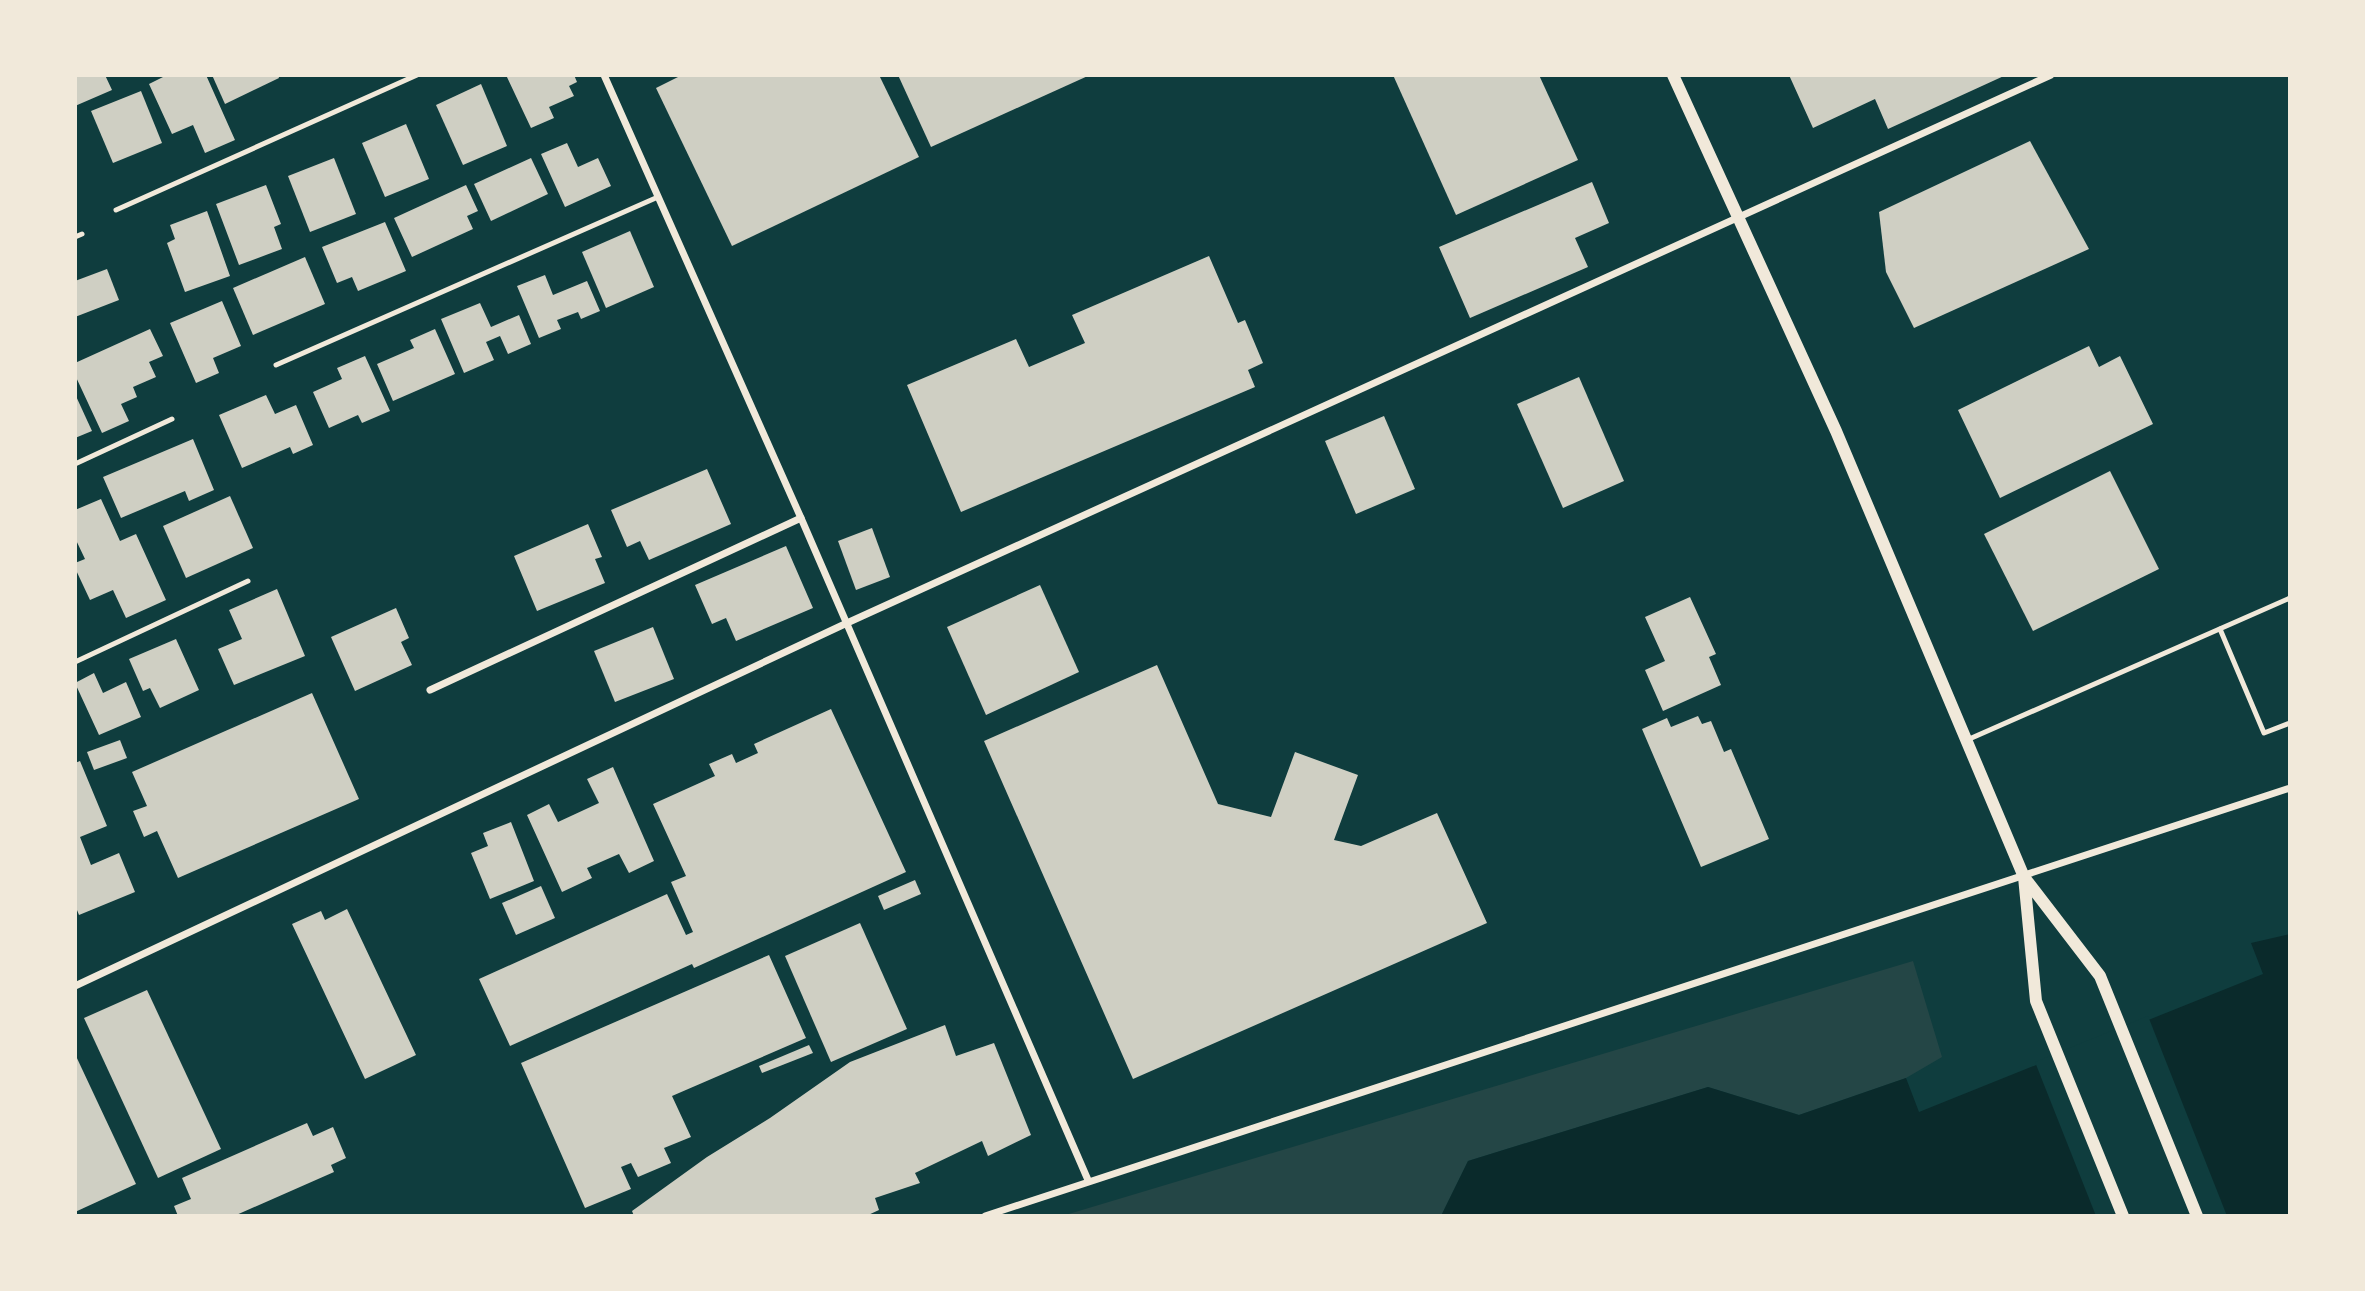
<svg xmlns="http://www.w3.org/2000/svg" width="2365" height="1291" viewBox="0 0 2365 1291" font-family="Poppins,sans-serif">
	<rect width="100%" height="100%" fill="#0f3d3e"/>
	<path fill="#244646" d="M1913 961 1942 1057 1906 1078 1799 1115 1708 1087 1468 1161 1441 1216H1062Z"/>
	<path fill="#0a2a2b" d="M2290 934V1216H1441L1468 1161 1708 1087 1799 1115 1906 1078 1919 1112 2263 974 2251 943Z"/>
	<path fill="#0f3d3e" d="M2148 1016 2227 1216H2096L2035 1062Z"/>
	<g fill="#cfcfc3">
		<path d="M75 75H105L112 90 75 106Z"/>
		<path d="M167 75H206L235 140 205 153 193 125 172 134 149 84Z"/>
		<path d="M212 75H278L279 78 225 104Z"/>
		<path d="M506 75H574L577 82 569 86 574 96 549 107 554 118 531 128Z"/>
		<path d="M682 75H879L919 157 732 246 656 88Z"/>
		<path d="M898 75H1090L931 147Z"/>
		<path d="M1393 75H1539L1578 160 1456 215Z"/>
		<path d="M1789 75H2006L1888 129 1875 99 1813 128Z"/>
		<path d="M481 84 507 146 463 165 436 105Z"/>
		<path d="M141 91 162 143 113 163 91 111Z"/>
		<path d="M406 124 429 179 385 197 362 143Z"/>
		<path d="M2030 141 2089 249 1914 328 1886 272 1879 212Z"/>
		<path d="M567 143 578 167 598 158 611 186 565 207 541 154Z"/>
		<path d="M334 158 356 214 310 232 288 176Z"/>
		<path d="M531 158 548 194 491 221 474 184Z"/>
		<path d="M1592 182 1609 223 1575 238 1588 267 1470 318 1439 247Z"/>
		<path d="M266 185 281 224 274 227 282 249 239 265 216 204Z"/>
		<path d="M466 185 478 211 467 216 473 229 412 257 394 218Z"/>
		<path d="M207 211 230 276 185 292 167 243 175 239 170 225Z"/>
		<path d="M385 222 406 271 358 291 352 277 337 283 322 247Z"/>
		<path d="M630 231 654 287 606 308 582 252Z"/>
		<path d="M1209 256 1238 323 1245 320 1263 363 1248 370 1255 387 961 512 907 385 1016 339 1029 367 1085 343 1072 315Z"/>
		<path d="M305 257 325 304 253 335 233 288Z"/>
		<path d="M107 269 119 300 75 317V281Z"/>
		<path d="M545 275 553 295 587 281 600 311 581 319 578 312 557 320 561 329 539 338 517 286Z"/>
		<path d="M222 301 241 346 213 358 219 373 196 383 170 323Z"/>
		<path d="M480 303 491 327 519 315 531 344 508 354 500 336 486 342 494 360 464 373 441 319Z"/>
		<path d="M150 329 163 356 149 362 156 377 133 387 137 397 121 404 129 421 102 433 75 375V363Z"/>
		<path d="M435 329 455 374 393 401 377 364 414 348 410 340Z"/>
		<path d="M2089 346 2099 367 2120 356 2153 424 2000 498 1958 410Z"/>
		<path d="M365 356 390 411 362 423 358 415 329 428 313 392 342 379 337 368Z"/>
		<path d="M1579 377 1624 481 1563 508 1517 404Z"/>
		<path d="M75 394 92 431 75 438Z"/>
		<path d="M266 395 275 414 296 405 313 445 293 454 290 447 242 468 219 415Z"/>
		<path d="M1384 416 1415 489 1356 514 1325 441Z"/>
		<path d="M193 439 214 490 189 501 185 491 121 518 103 477Z"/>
		<path d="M707 469 731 524 649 560 640 541 627 547 611 510Z"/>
		<path d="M2110 471 2159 569 2033 631 1984 534Z"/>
		<path d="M230 496 253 548 186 578 163 526Z"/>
		<path d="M101 499 120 541 136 534 166 600 126 618 113 590 90 600 75 568V563L85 559 75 538V510Z"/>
		<path d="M588 524 602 557 595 559 605 583 537 611 514 556Z"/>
		<path d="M872 528 890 577 856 590 838 541Z"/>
		<path d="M786 546 813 608 736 641 726 618 712 624 695 585Z"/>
		<path d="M1040 585 1079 672 986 715 947 627Z"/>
		<path d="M277 589 305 656 234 685 218 649 242 639 229 610Z"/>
		<path d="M1690 597 1716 654 1709 657 1721 685 1663 711 1645 670 1665 661 1645 617Z"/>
		<path d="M396 608 409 638 401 642 412 665 355 691 331 637Z"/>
		<path d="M653 627 674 679 615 702 594 651Z"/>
		<path d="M176 639 199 690 160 708 150 688 143 691 129 659Z"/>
		<path d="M1157 665 1218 804 1271 817 1295 752 1358 775 1334 840 1361 846 1437 813 1487 923 1133 1079 984 741Z"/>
		<path d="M94 673 103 693 126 682 141 717 99 735 75 683Z"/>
		<path d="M312 693 359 799 178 878 157 831 144 837 133 811 147 806 132 772Z"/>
		<path d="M831 709 906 872 694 968 692 964 510 1046 479 979 667 894 686 935 693 932 671 882 686 876 653 804 715 776 709 764 732 754 736 763 758 753 754 744Z"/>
		<path d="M1698 716 1702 724 1711 721 1724 752 1731 749 1769 839 1701 867 1642 729 1667 718 1671 727Z"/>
		<path d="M120 740 127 758 94 770 87 752Z"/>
		<path d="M80 761 107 826 80 837 91 865 119 853 135 892 79 915 75 905V763Z"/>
		<path d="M613 767 654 861 629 873 619 854 587 868 592 878 562 892 527 815 549 804 558 822 599 803 587 779Z"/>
		<path d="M511 822 534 881 490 899 471 853 488 846 483 833Z"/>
		<path d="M915 880 921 894 884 910 878 896Z"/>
		<path d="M541 886 555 918 516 935 502 903Z"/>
		<path d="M347 909 416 1055 365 1079 292 924 321 911 325 920Z"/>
		<path d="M860 923 907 1029 831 1062 785 956Z"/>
		<path d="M769 955 806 1038 672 1096 691 1137 664 1148 671 1163 638 1177 631 1163 621 1167 631 1189 585 1208 521 1063Z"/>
		<path d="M147 990 221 1149 158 1178 84 1018Z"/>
		<path d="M945 1025 956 1056 994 1043 1031 1135 988 1156 982 1141 915 1173 920 1183 875 1198 879 1210 866 1216H634L632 1211 707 1157 770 1118 850 1062Z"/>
		<path d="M809 1045 813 1053 762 1073 759 1066Z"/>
		<path d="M75 1054 136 1184 75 1212Z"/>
		<path d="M307 1123 313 1136 333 1127 346 1158 331 1165 334 1172 234 1216H178L174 1206 191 1199 182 1178Z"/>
	</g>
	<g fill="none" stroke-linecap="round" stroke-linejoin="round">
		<g stroke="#f1e9da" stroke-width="5">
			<path d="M116 210 417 75"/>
			<path d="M75 237 82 234"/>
			<path d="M276 365 658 197"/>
			<path d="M75 464 172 419"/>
			<path d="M2220 629 2264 733 2290 723"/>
			<path d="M75 662 248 581"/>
			<path d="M1967 740 2290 598"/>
		</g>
		<g stroke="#f1e9da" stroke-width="7">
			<path d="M604 75 801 518 1088 1180"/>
			<path d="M430 690 801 518"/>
			<path d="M75 986 847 623 2051 75"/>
			<path d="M985 1216 2290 788"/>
		</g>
		<g stroke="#f1e9da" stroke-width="12">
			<path d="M1673 75 1836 431 2024 877 2100 976 2197 1216"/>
			<path d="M2024 877 2036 1001 2123 1216"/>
		</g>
	</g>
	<rect width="2365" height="1291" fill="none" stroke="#f1e9da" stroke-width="154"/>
</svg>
